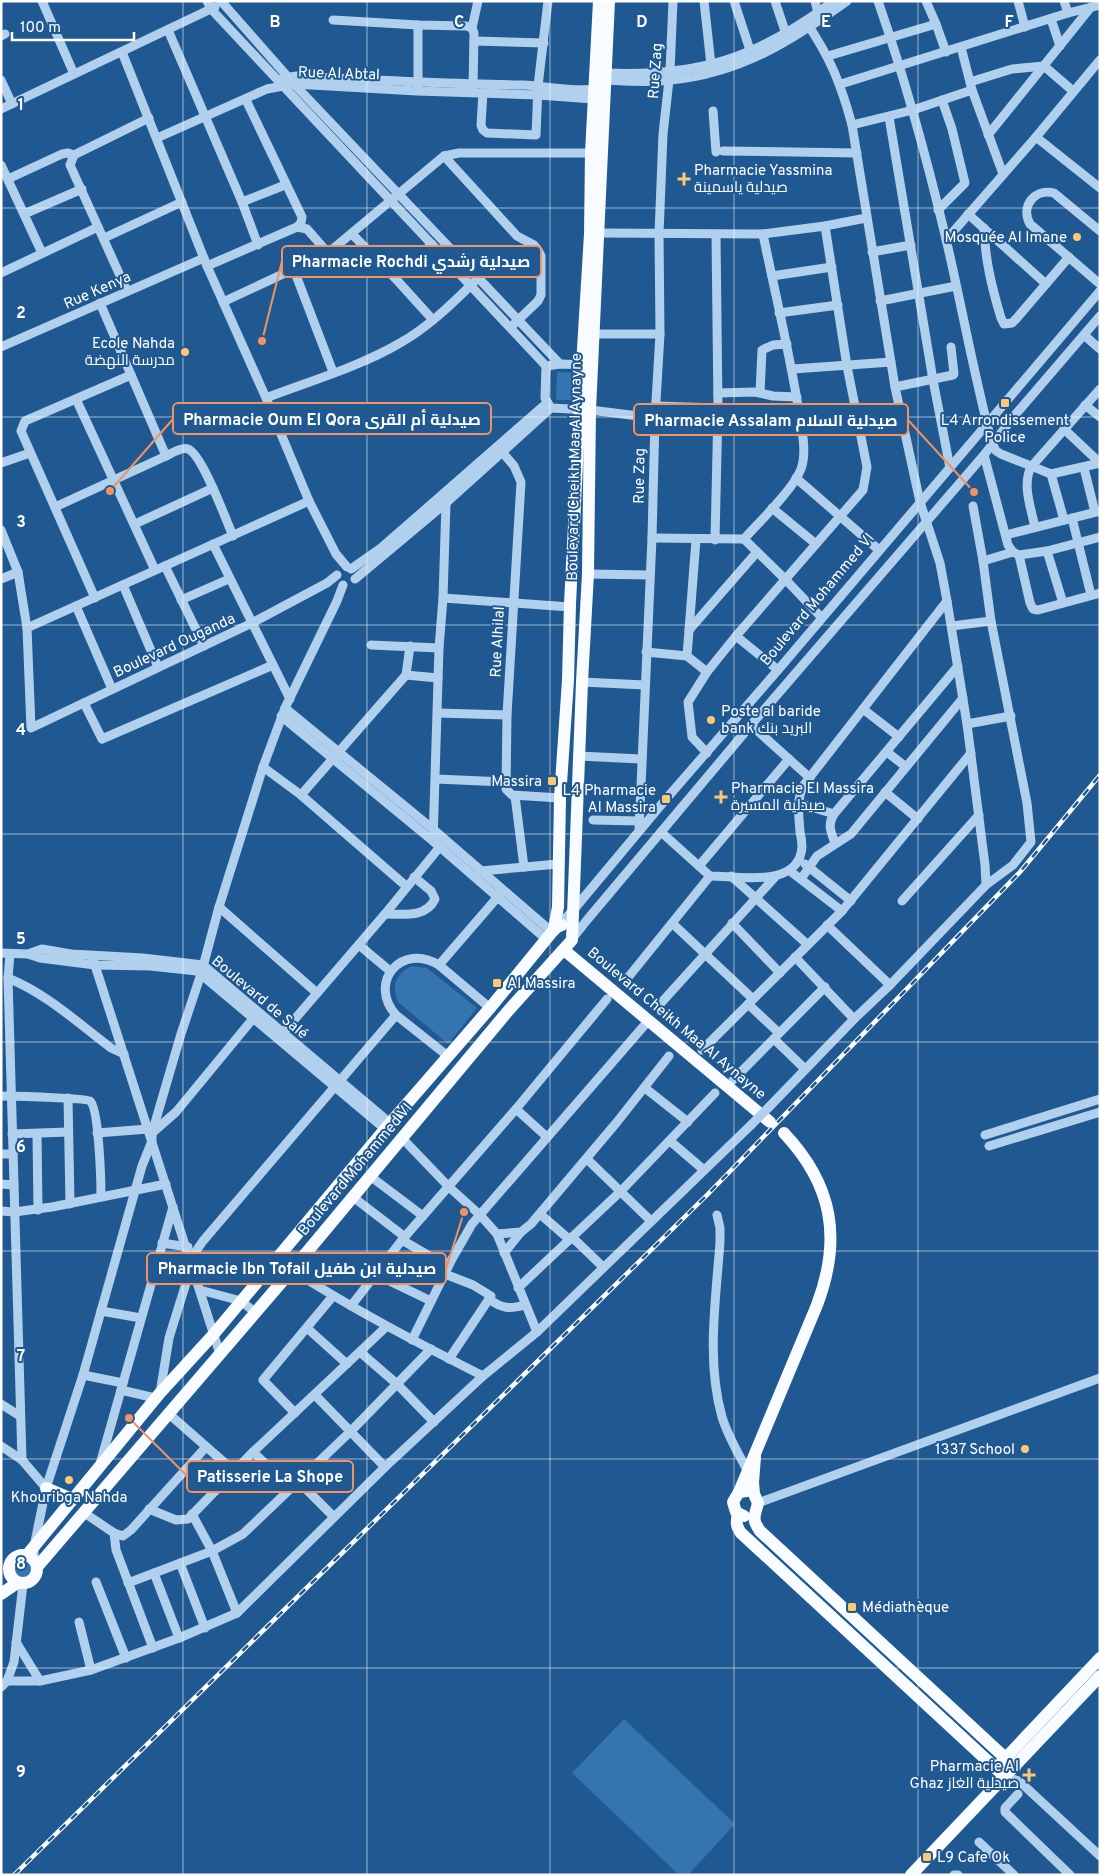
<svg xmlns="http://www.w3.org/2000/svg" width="1101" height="1876" viewBox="0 0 1101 1876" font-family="Overpass,Cairo,sans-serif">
	<rect width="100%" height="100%" fill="#205992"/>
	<g fill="#3474af">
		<path d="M557 372 577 373 576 400H556Z"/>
		<path d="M412 966 427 968 477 1008 448 1044 398 1002C391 986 396 973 412 966Z"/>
		<circle cx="22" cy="1569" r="9"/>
		<path d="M624 1719 735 1824 688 1875H679L572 1773Z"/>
	</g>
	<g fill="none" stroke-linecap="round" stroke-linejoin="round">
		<g stroke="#b1d0ed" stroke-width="9">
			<path d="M42 1 74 74"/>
			<path d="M207 1 211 9 546 366"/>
			<path d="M221 1 294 84 560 364"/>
			<path d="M704 1 711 65"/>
			<path d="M734 1 752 56"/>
			<path d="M775 1 786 34"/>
			<path d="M815 1 818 13"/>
			<path d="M878 1C905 79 927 159 946 239 962 307 974 376 992 443L996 451 1001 454 1051 474 1100 463"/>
			<path d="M1018 1 1025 27"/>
			<path d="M1064 1 1068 13"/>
			<path d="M1051 19 1060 46"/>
			<path d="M333 20 418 25 466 26 472 28 474 33 473 88"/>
			<path d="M806 22C830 57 841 84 852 125L895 387 920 502 940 563 947 601 967 724 985 865 986 885"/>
			<path d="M936 24 946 52"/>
			<path d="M472 28 478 1"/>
			<path d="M168 30 242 202 258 245"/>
			<path d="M1 36 5 34"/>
			<path d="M474 41 544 43"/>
			<path d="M961 47 972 90 1003 174"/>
			<path d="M122 52 207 266 266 398 309 501 336 554 347 567"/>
			<path d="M828 56 936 24 926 1"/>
			<path d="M606 73C701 77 758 57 834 1"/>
			<path d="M283 78 297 76C373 80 448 84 523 85 547 86 572 92 595 89"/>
			<path d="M1 80 12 104"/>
			<path d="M606 80C627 81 650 83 671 80 741 73 791 41 847 1"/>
			<path d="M970 82 1012 69 1044 66 1073 91"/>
			<path d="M841 84 1068 13 1100 5"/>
			<path d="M418 88V25"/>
			<path d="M483 92 481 125 483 130 487 133 536 135 538 86 548 1"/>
			<path d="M1 109 215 7"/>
			<path d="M713 111 716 152"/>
			<path d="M889 117 933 380 950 468"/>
			<path d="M852 125 913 110 972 90"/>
			<path d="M988 135 1091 7"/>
			<path d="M1036 137 1100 188"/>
			<path d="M157 138 267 89 294 84 417 91 538 95 594 99"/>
			<path d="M723 151 857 153"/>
			<path d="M444 156 517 236 534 245 538 250 541 256V295L538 301 514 324"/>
			<path d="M1 165 42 253"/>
			<path d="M8 179 62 154 68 153 74 155"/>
			<path d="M242 202 285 185"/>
			<path d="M938 210 965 183 952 129 942 100"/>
			<path d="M24 214 82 189"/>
			<path d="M968 214 1046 284"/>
			<path d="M297 227 307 229 328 253"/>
			<path d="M984 228C985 260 992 288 1001 318L1004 324 1012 323 1016 319 1069 257"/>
			<path d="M1100 231 1054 193C1035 188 1020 206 1030 224L1100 284"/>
			<path d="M599 233 763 234 825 226 866 218"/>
			<path d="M352 234 395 278 433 320"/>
			<path d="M104 238 182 202"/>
			<path d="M946 240 1036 137 1100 60"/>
			<path d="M872 252 911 245"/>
			<path d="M207 266 297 227 301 223 302 217 246 100"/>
			<path d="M294 270 333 372"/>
			<path d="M1 273 98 227"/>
			<path d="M772 276 832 267"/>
			<path d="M395 278 432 244"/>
			<path d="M127 291 70 165 74 155 149 118"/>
			<path d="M880 301 956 286"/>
			<path d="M223 302 328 253 444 156 459 153H591"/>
			<path d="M100 303 166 456"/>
			<path d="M779 313 838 305"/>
			<path d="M594 334H660"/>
			<path d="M1084 335 1100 349"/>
			<path d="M1 347 204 258"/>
			<path d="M588 365 560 364 546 366 545 398 551 408 590 410 655 418"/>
			<path d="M793 369 891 362"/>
			<path d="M895 387 953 375 954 374 951 347"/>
			<path d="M718 393 755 392 773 396 797 397"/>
			<path d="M760 393 762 350 773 345 787 344"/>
			<path d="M266 398C310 381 359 367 400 343 427 328 452 304 474 282"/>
			<path d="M76 399 155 570"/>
			<path d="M1085 405 1100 417"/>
			<path d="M656 406 718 408"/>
			<path d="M1064 429 1100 463"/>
			<path d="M498 447 514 466 521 482 507 715 506 789 512 795 560 798"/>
			<path d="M984 455 1008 545 1013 552 1019 555 1047 551 1100 537"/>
			<path d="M1 463 30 453"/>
			<path d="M1084 468 1095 512"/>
			<path d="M1051 474 1064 520"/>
			<path d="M796 478 879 550"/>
			<path d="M973 506 983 561"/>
			<path d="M55 507 166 456C172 453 182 447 188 449 202 454 226 520 233 536"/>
			<path d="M772 508 816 544"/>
			<path d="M1072 518 1091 595"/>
			<path d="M135 524 213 488"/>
			<path d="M1035 527C1031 509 1022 484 1031 467L1100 389"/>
			<path d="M1 530 18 572 27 628 31 728 252 623 327 583 337 575"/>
			<path d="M1006 535 1100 511"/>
			<path d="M652 538 744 539C759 522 793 490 801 469 807 453 802 430 799 413 790 353 775 294 763 234"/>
			<path d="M744 539 786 580 822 618"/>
			<path d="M696 540 687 656 707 672 736 636 863 490 867 467 847 366 825 226"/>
			<path d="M715 540 718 408 716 235"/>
			<path d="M213 544 290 699"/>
			<path d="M1047 551 1063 603"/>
			<path d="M1019 555 1030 603 1033 609 1038 610 1100 593"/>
			<path d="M165 566 204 646"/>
			<path d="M351 569 381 548 547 403"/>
			<path d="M588 574 650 575"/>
			<path d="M1 579 18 572"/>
			<path d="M355 579 446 503 551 408"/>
			<path d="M123 585 158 667"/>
			<path d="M95 598 21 431 25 421 131 375"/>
			<path d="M443 598 570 607"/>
			<path d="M181 600 229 579"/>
			<path d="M76 606 112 689"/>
			<path d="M952 626 991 621"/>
			<path d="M27 628 309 501"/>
			<path d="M689 630 757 552"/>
			<path d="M736 636 778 670"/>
			<path d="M371 645 439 648"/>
			<path d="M646 652 687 656"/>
			<path d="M406 675 410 646"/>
			<path d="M582 682 645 685"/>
			<path d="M84 703 102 739 273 665"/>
			<path d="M285 708 434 830 552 932"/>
			<path d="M863 709 899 737"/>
			<path d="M438 713 507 715"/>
			<path d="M281 716 433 841 546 939"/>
			<path d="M967 724 1011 716"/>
			<path d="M751 725 810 778"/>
			<path d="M887 752 906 767"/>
			<path d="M707 753 692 737 688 702 707 672"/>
			<path d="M578 756 641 759"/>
			<path d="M263 767 301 795 406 886"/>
			<path d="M436 779 505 782"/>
			<path d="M885 792 918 819"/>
			<path d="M301 795 406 675 438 678"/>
			<path d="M515 796 524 867"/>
			<path d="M798 803 834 814"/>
			<path d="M593 820 639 821"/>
			<path d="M639 831 652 538 655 418 660 334 659 234 663 134 670 71 673 1"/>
			<path d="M661 832 710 876C739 876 799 889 802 847 802 842 801 836 800 832 799 815 796 802 803 786L947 601"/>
			<path d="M433 841 439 648 443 598 446 503 444 494"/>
			<path d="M835 843C831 832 827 825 834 814L958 666"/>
			<path d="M805 864 851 901"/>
			<path d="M699 866 789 759"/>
			<path d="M481 871 558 864"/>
			<path d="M790 871 842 911"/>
			<path d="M731 876 807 944"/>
			<path d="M801 879 817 856 851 834 963 698"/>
			<path d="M902 901 979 815"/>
			<path d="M219 907 317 993"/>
			<path d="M385 914C404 914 426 918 435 899L431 891 414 877"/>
			<path d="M672 923 753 999"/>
			<path d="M732 923 780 973"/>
			<path d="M827 925 890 985"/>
			<path d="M557 927 575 908 666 799 778 670 1100 291"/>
			<path d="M572 939 587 920 751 725 984 455 1015 415 1100 316"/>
			<path d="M359 945 390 971"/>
			<path d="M1 953 28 954 42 949 71 954 143 958 203 965 390 1123"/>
			<path d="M10 954 8 978 22 1460"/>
			<path d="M28 954 40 958 95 965 150 966 197 971 385 1129"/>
			<path d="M92 956 220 1354"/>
			<path d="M795 957 854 1019"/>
			<path d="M439 965 502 892"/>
			<path d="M8 978C47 994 78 1023 111 1048L124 1054"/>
			<path d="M626 980 710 876"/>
			<path d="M661 1003 775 877"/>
			<path d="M748 1004 779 1033"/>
			<path d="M282 1034 385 914 443 843"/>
			<path d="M774 1039 805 1069"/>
			<path d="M702 1050 842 911 971 753"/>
			<path d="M449 1057 396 1015C367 982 402 942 439 965L490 1008"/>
			<path d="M733 1080 825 987"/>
			<path d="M645 1088 688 1122"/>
			<path d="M1 1096C13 1096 86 1098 90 1101 99 1108 101 1182 101 1197"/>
			<path d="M68 1098 70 1204"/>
			<path d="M769 1107 854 1019 890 985 986 885 1013 865 1031 842 1027 803 991 621 983 561 1013 552"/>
			<path d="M516 1109 547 1137"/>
			<path d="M97 1133 148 1129"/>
			<path d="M152 1133 176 1112 256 1015"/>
			<path d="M12 1134 68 1132"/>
			<path d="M37 1134 38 1210"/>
			<path d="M985 1135 1100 1099"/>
			<path d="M402 1138 449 1187 480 1215 497 1234 537 1332"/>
			<path d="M670 1141 704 1170"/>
			<path d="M989 1146 1100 1112"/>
			<path d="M1 1154H13"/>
			<path d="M587 1159 651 1221"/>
			<path d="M370 1176 423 1216"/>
			<path d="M1 1184 14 1185"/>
			<path d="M353 1197 405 1237"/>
			<path d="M1 1211 14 1212 52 1207 166 1184"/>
			<path d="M540 1214 570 1240"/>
			<path d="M717 1215 720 1228V1242C716 1299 706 1361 722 1417 728 1437 739 1454 748 1472"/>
			<path d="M497 1234 521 1232 531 1224 617 1122 669 1056"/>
			<path d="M572 1237 603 1267"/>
			<path d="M402 1240 448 1267"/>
			<path d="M162 1243 188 1247"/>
			<path d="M504 1253 521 1232"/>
			<path d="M292 1270C354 1310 418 1343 483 1376"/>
			<path d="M375 1274 431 1301"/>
			<path d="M445 1274 473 1285 491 1296 449 1359"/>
			<path d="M518 1288 621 1191 715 1093"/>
			<path d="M200 1290 241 1301 256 1313"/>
			<path d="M489 1299C502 1309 510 1309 525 1305"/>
			<path d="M351 1306 402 1240 516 1109 607 999"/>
			<path d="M101 1311 141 1318"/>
			<path d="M307 1328 347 1364"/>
			<path d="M412 1340 452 1259 472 1224 649 1020"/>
			<path d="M360 1352 397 1384 434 1422"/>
			<path d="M83 1375 123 1383"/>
			<path d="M121 1390 155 1398"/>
			<path d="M160 1393 169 1338 196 1251 203 1241 396 1015"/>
			<path d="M315 1395 385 1467"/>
			<path d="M1 1404 20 1416"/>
			<path d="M295 1413 263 1380 333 1296"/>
			<path d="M169 1414 234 1471"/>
			<path d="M1 1446 22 1460 46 1488 34 1547V1560"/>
			<path d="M253 1452 291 1488"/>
			<path d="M100 1464 173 1207"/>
			<path d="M298 1481 334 1517"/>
			<path d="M46 1488 83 1375 142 1166 152 1141V1133L181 1034 201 974 219 907 263 767 285 708 337 601 343 585"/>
			<path d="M758 1503 1100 1378"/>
			<path d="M149 1509 176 1520 188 1519 253 1452 386 1327"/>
			<path d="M83 1512 114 1533 123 1536 131 1530 206 1447"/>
			<path d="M192 1514 212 1551 237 1613"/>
			<path d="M114 1533 116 1550 153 1648"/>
			<path d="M180 1563 205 1628"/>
			<path d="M154 1573 179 1638"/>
			<path d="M96 1582 126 1658"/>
			<path d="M128 1583 212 1551 243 1534 351 1431 431 1349"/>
			<path d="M79 1622 91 1670"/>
			<path d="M16 1642 40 1681"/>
			<path d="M7 1681H40L91 1670 179 1638 237 1613 385 1467 483 1376 537 1332 751 1125"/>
			<path d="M1 1687 7 1681 14 1662 23 1584"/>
			<path d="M1005 1777 1019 1781 1100 1856"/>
			<path d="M1018 1794 1005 1808V1812L1070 1875"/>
			<path d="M979 1842 1014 1875"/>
			<path d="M954 1875H958"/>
		</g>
		<g stroke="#f8fbff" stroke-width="12">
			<path d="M554 929 558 907 560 798 568 680 570 604 582 365 590 234 591 153 599 1"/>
			<path d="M564 950 770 1122"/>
			<path d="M755 1457 753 1482 754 1494 758 1503C755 1516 751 1518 760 1531L1015 1767"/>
			<path d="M46 1488 72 1499"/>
			<path d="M739 1492 817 1305C842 1239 833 1185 784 1133"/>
			<path d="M738 1514C736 1522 736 1526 741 1533L1005 1777"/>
			<path d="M744 1516 736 1512 733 1502 739 1492 747 1491"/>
			<circle cx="23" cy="1569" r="14"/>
			<path d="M27 1555 160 1393 213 1335 385 1129 490 1008 552 932 557 927 562 925"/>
			<path d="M37 1567 292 1270 508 1011 572 940 582 682 588 574 590 410 609 1"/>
			<path d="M1 1594 17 1583"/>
			<path d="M1000 1764 1100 1658"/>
			<path d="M911 1875 1100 1676"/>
		</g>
		<g stroke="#fff" stroke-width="4.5">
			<path id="rail" d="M14 1875 708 1194 1020 872 1100 775"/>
		</g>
		<use href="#rail" stroke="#205992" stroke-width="2.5" stroke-dasharray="8" stroke-linecap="butt"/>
		<path stroke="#b1d0ed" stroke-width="9" d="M751 1125 769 1107"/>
	</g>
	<path fill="none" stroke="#fff" stroke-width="1" stroke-opacity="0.55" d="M183 1V1875M367 1V1875M550 1V1875M734 1V1875M918 1V1875M1 208H1100M1 417H1100M1 625H1100M1 834H1100M1 1042H1100M1 1251H1100M1 1459H1100M1 1668H1100"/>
	<g fill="#faca72" stroke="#205992" stroke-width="2">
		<path d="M681.5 171.5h5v5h5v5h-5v5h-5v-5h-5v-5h5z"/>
		<circle cx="1077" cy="237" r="5"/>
		<circle cx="185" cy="352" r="5"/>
		<rect x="1000" y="398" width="10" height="10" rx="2.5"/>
		<circle cx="711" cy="720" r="5"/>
		<rect x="547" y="776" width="10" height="10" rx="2.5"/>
		<path d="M718.5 789.5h5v5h5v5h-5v5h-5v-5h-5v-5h5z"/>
		<rect x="661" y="794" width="10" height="10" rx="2.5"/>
		<rect x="492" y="978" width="10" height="10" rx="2.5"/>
		<circle cx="1025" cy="1449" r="5"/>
		<circle cx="69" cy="1480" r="5"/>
		<rect x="847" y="1602" width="10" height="10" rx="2.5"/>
		<path d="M1026.5 1767.5h5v5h5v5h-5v5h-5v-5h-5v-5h5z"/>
		<rect x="922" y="1852" width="10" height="10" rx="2.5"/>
	</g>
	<g text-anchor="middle" stroke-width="4" stroke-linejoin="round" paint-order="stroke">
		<g font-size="15" fill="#fff" stroke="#205992">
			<text transform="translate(655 71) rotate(-86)" y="5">Rue Zag</text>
			<text transform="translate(339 73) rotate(2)" y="5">Rue Al Abtal</text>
			<text transform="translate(97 290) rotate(-24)" y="5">Rue Kenya</text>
			<text transform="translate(574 467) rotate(-89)" y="5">Boulevard Cheikh Maa Al Aynayne</text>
			<text transform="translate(639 476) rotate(-89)" y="5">Rue Zag</text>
			<text transform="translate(817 599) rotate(-50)" y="5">Boulevard Mohammed VI</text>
			<text transform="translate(497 642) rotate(-87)" y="5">Rue Alhilal</text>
			<text transform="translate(174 645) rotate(-25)" y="5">Boulevard Ouganda</text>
			<text transform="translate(260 997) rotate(40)" y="5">Boulevard de Salé</text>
			<text transform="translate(677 1023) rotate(40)" y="5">Boulevard Cheikh Maa Al Aynayne</text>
			<text transform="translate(355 1169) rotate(-50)" y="5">Boulevard Mohammed VI</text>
		</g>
		<g font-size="15" fill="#fff" stroke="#205992" text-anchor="start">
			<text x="694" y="175">Pharmacie Yassmina<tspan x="694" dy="17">صيدلية ياسمينة</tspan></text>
			<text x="1067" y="242" text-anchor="end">Mosquée Al Imane</text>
			<text x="175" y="348" text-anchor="end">Ecole Nahda<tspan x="175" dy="17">مدرسة النهضة</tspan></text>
			<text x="1005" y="425" text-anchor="middle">L4 Arrondissement<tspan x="1005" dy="17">Police</tspan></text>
			<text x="721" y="716">Poste al baride<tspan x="721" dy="17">bank البريد بنك</tspan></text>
			<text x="542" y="786" text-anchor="end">Massira</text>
			<text x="731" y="793">Pharmacie El Massira<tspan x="731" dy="17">صيدلية المسيرة</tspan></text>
			<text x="656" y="795" text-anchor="end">L4 Pharmacie<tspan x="656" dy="17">Al Massira</tspan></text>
			<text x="507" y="988">Al Massira</text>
			<text x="1015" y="1454" text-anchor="end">1337 School</text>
			<text x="69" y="1502" text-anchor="middle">Khouribga Nahda</text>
			<text x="862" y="1612">Médiathèque</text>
			<text x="1019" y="1771" text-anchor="end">Pharmacie Al<tspan x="1019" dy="17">Ghaz صيدلية الغاز</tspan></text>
			<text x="937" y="1862">L9 Cafe Ok</text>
		</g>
	</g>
	<g font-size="16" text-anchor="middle" font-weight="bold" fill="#fff" stroke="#205992" stroke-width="4" stroke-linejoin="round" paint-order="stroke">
		<text x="275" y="27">B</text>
		<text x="459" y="27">C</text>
		<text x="642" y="27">D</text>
		<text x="826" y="27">E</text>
		<text x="1009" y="27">F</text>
		<text x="21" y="110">1</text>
		<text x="21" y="318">2</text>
		<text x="21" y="527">3</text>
		<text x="21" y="735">4</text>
		<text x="21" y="944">5</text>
		<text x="21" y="1152">6</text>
		<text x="21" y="1361">7</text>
		<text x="21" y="1569">8</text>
		<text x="21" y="1777">9</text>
	</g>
	<path fill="none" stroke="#f09361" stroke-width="2" d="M262 341L282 261M110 491L173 419M974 492L908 420M464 1212L446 1269M129 1418L187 1476"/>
	<g fill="#f09361" stroke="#205992" stroke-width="2">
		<circle cx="262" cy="341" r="5"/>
		<circle cx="110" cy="491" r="5"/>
		<circle cx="974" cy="492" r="5"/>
		<circle cx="464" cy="1212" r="5"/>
		<circle cx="129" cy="1418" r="5"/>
	</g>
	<g fill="#205992" stroke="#f09361" stroke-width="2">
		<rect x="282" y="246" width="259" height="31" rx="5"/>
		<rect x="173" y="403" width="318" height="31" rx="5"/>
		<rect x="634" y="404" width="274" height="31" rx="5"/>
		<rect x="147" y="1253" width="299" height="31" rx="5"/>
		<rect x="187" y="1461" width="166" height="31" rx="5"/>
	</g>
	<g font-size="16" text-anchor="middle" font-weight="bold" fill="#fff">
		<text x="411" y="267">Pharmacie Rochdi صيدلية رشدي</text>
		<text x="332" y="425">Pharmacie Oum El Qora صيدلية أم القرى</text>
		<text x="771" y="426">Pharmacie Assalam صيدلية السلام</text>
		<text x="297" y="1274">Pharmacie Ibn Tofail صيدلية ابن طفيل</text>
		<text x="270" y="1482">Patisserie La Shope</text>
	</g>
	<rect width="1101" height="1876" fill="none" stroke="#ffffff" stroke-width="5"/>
	<path d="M12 32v8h122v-8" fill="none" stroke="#ffffff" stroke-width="2.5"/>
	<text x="20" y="32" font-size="15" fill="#ffffff" stroke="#205992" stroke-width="4" paint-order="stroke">100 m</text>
</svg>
